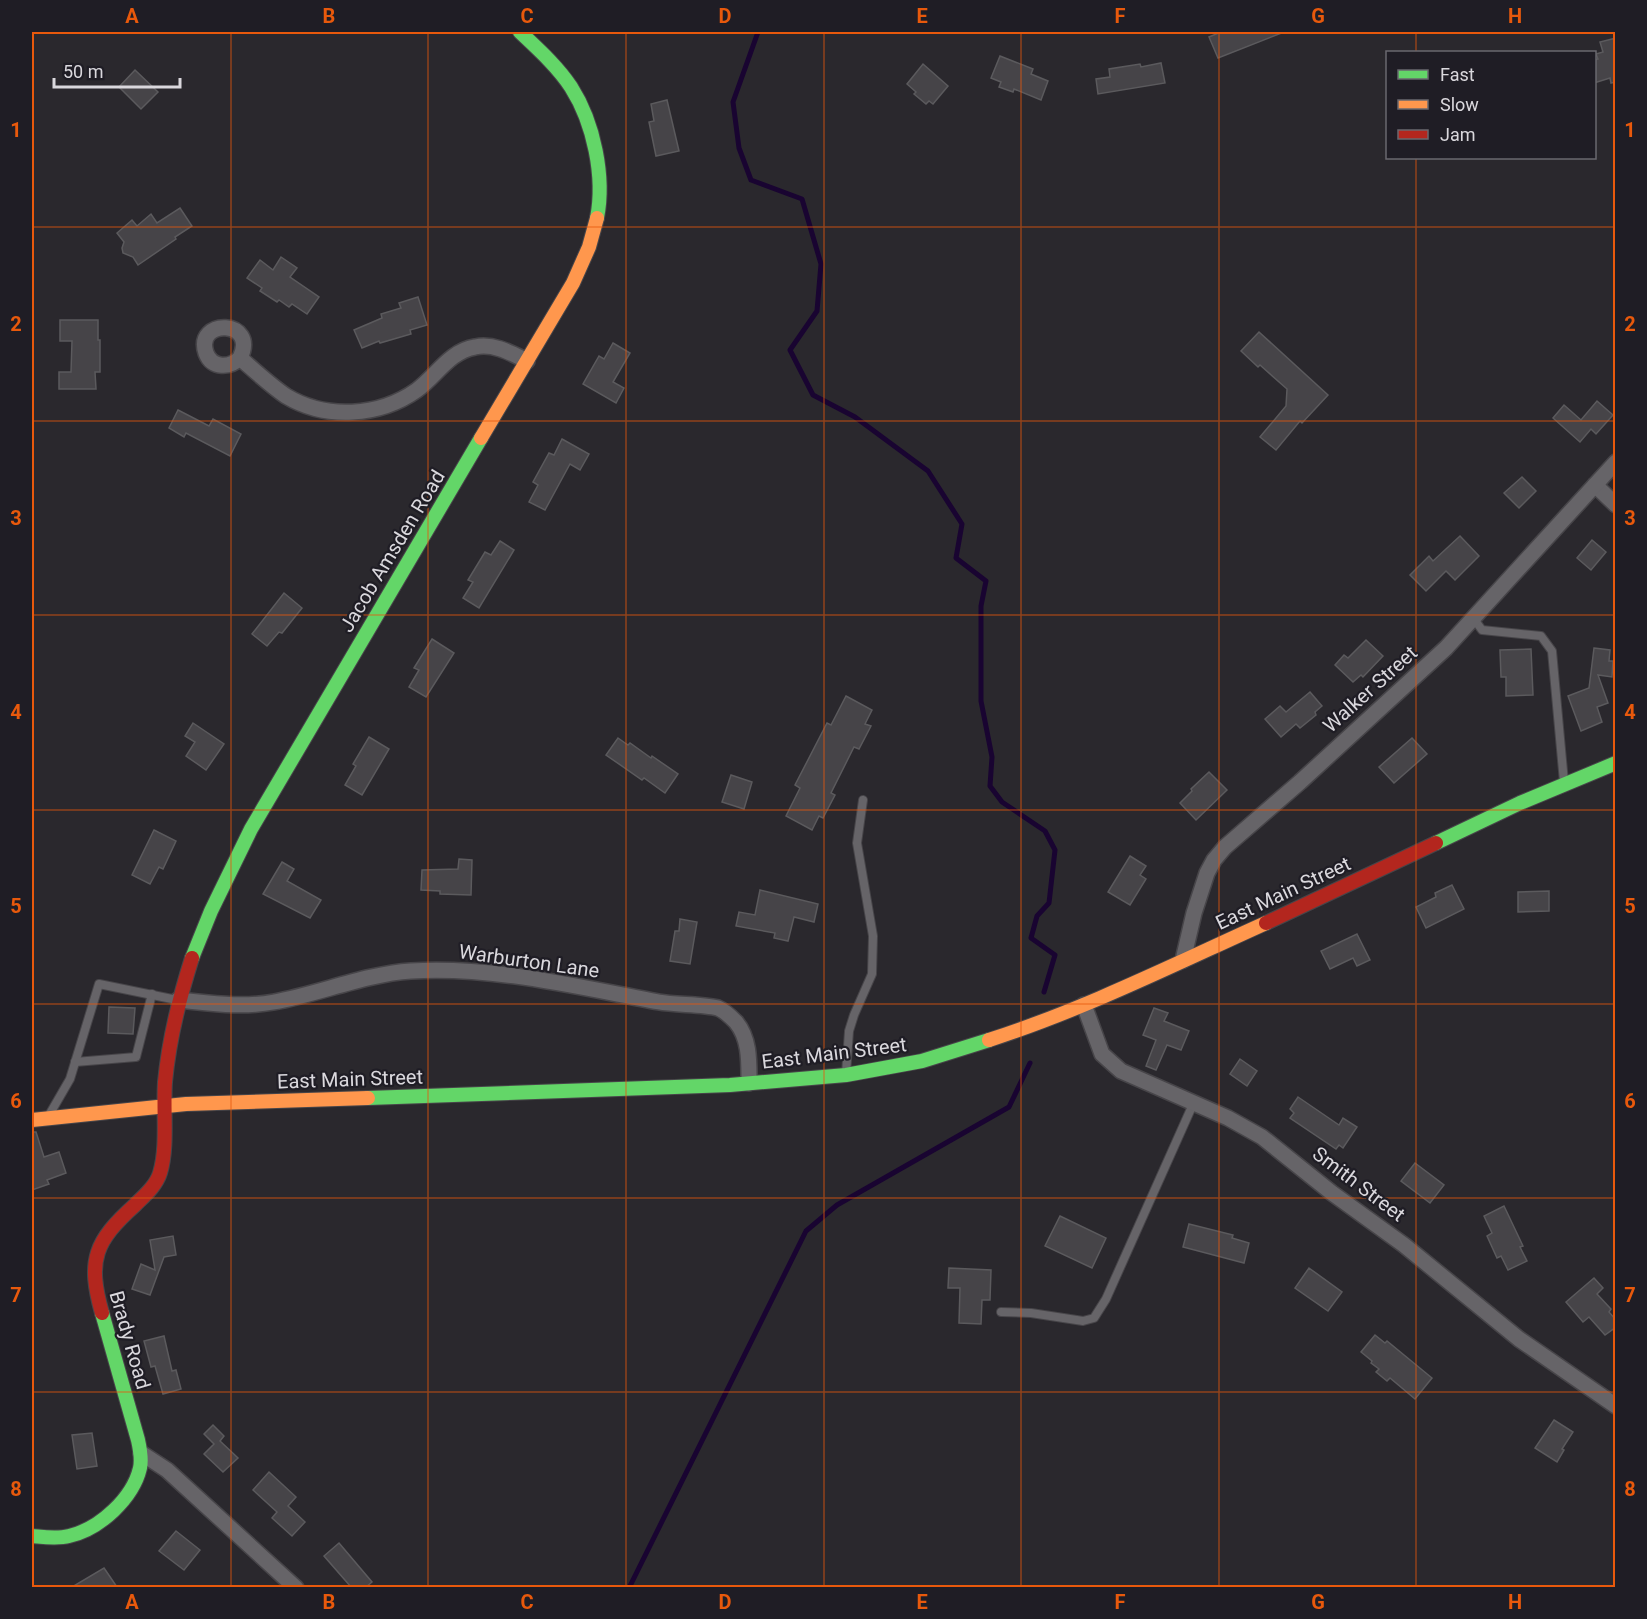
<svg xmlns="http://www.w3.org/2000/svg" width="1647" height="1619" viewBox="0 0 1647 1619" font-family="Roboto,sans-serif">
	<rect width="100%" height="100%" fill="#2a282d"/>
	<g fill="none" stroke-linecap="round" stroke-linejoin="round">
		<g stroke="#190431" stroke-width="5">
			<path d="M758 32 733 102 739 148 751 180 802 199 821 264 817 311 790 350 813 395 855 417 928 471 962 524 956 558 986 581 981 606V701L992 757 990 786 1002 802 1045 831 1055 850 1049 903 1037 916 1031 938 1055 955 1044 992"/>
			<path d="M629 1588 806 1231 837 1205 1009 1107 1030 1063"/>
		</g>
	</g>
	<g fill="#464448" stroke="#5b5a5d" stroke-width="1.5">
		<path d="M1221 32H1284L1218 58 1209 37Z"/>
		<path d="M1616 38V82L1611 83 1610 78 1594 83V60L1598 59 1596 54 1603 52 1600 42Z"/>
		<path d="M1000 56 1033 69 1031 74 1048 81 1041 100 1014 89 1013 92 999 87 1001 82 991 78Z"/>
		<path d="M1161 63 1165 83 1098 94 1096 79 1110 77 1109 69 1140 64 1141 67Z"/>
		<path d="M923 64 948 86 933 104 929 101 926 104 914 94 916 92 907 84Z"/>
		<path d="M135 70 158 92 141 109 119 87Z"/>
		<path d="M667 100 679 151 656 156 649 122 654 121 651 104Z"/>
		<path d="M180 208 192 226 175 237 176 239 138 265 133 257 123 253 122 248 124 242 117 233 132 220 137 226 151 214 157 223Z"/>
		<path d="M281 257 297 268 290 277 319 297 307 314 292 304 289 307 279 300 277 302 260 291 262 288 247 278 260 260 273 270Z"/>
		<path d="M418 297 427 325 410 330 411 334 380 343 379 341 362 348 354 330 382 318 381 314 401 308 399 303Z"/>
		<path d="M60 320H98V340H100V372H95L96 389H59V372H71L72 341H60Z"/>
		<path d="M1259 332 1328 395 1302 423 1300 421 1276 450 1260 437 1286 406 1287 389 1260 365 1258 367 1241 351Z"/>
		<path d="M613 343 630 353 613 382 624 388 616 403 583 384 599 356 604 359Z"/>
		<path d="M1597 401 1613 415 1596 434 1591 429 1580 442 1553 418 1564 405 1581 420Z"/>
		<path d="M178 410 209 426 213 419 241 434 230 456 186 433 184 437 169 428Z"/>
		<path d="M562 439 589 454 580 470 570 464 545 510 529 502 538 485 533 482 549 453 554 455Z"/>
		<path d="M1522 477 1536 491 1519 508 1504 493Z"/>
		<path d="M1460 536 1479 556 1455 580 1446 571 1426 591 1410 575 1429 556 1433 561Z"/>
		<path d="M1592 540 1606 552 1591 570 1577 558Z"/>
		<path d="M500 541 514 550 479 608 463 598 473 582 468 580 485 552 491 555Z"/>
		<path d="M284 593 302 608 282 633 279 632 267 646 252 634Z"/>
		<path d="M432 639 454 653 426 697 409 687 419 670 414 668Z"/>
		<path d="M1366 640 1383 656 1363 677 1361 675 1353 682 1335 665 1344 655 1348 658Z"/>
		<path d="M1594 648 1610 650 1609 661H1613L1612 677 1598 675 1608 703 1597 707 1602 722 1581 731 1568 696 1589 688Z"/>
		<path d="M1531 649 1533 695 1506 696V677H1501L1500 650Z"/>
		<path d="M1310 692 1322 706 1315 712 1316 715 1300 728 1296 724 1281 737 1265 719 1280 706 1286 712Z"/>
		<path d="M846 696 872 710 865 724 871 726 859 749 854 747 831 793 835 795 823 818 819 816 812 830 786 816 800 788 795 785 827 723 831 725Z"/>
		<path d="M193 723 224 744 206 770 186 756 195 742 185 736Z"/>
		<path d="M369 737 389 749 362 795 345 785 356 766 353 764Z"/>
		<path d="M618 738 628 745 630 743 651 758 652 756 678 774 665 793 644 778 642 780 606 755Z"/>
		<path d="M1412 738 1427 754 1394 783 1379 767Z"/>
		<path d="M1209 772 1227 790 1196 820 1180 803 1192 791 1191 789Z"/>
		<path d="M731 775 752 782 744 809 722 802Z"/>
		<path d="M154 830 176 841 163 869 159 867 150 884 132 875Z"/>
		<path d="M1130 856 1146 866 1140 875 1146 879 1130 905 1108 892Z"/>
		<path d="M459 859 472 860 471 895 440 894V891L421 890 422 870 458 869Z"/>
		<path d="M282 862 294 869 287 881 321 900 310 918 263 894Z"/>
		<path d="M1452 885 1464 909 1426 928 1416 907 1436 897 1435 893Z"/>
		<path d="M760 890 818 904 814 922 794 917 788 941 774 938 775 933 736 926 739 912 755 915Z"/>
		<path d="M1549 891V911L1518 912V892Z"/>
		<path d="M680 919 697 922 690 964 670 961 675 931H679Z"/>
		<path d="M1357 934 1370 960 1357 966 1353 958 1330 969 1321 951Z"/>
		<path d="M109 1007 135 1008 133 1034 108 1033Z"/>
		<path d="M1154 1008 1168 1013 1164 1021 1189 1031 1181 1050 1167 1045 1156 1070 1146 1066 1156 1040 1143 1035Z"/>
		<path d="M1240 1059 1257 1071 1247 1086 1230 1074Z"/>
		<path d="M1298 1097 1339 1125 1343 1118 1357 1127 1343 1148 1339 1145 1336 1149 1290 1118 1294 1113 1290 1109Z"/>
		<path d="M32 1132H36L44 1157 59 1152 66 1173 47 1180 49 1184 32 1190Z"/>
		<path d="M1415 1163 1444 1185 1430 1203 1401 1181Z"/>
		<path d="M1504 1206 1523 1246 1520 1247 1527 1261 1508 1270 1501 1256 1497 1258 1487 1236 1492 1233 1484 1216Z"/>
		<path d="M1060 1216 1106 1238 1092 1268 1045 1246Z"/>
		<path d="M1189 1224 1233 1235 1232 1238 1249 1243 1244 1263 1183 1247Z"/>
		<path d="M173 1236 176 1255 164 1257 150 1295 132 1289 141 1264 155 1270 150 1240Z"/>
		<path d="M949 1268 991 1270 990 1300H982L981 1324 959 1323 960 1288H948Z"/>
		<path d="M1309 1268 1342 1292 1328 1311 1295 1288Z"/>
		<path d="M1594 1278 1603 1288 1597 1294 1611 1309 1609 1312 1616 1320V1327L1605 1335 1589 1317 1583 1322 1566 1302Z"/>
		<path d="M1375 1335 1385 1343 1387 1341 1432 1378 1415 1399 1390 1378 1387 1381 1376 1372 1379 1369 1371 1363 1372 1361 1361 1352Z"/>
		<path d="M164 1336 172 1371 176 1370 181 1389 163 1394 155 1366 151 1367 144 1341Z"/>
		<path d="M1554 1420 1573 1432 1562 1449 1564 1450 1557 1462 1535 1448Z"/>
		<path d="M213 1425 224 1436 220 1441 238 1458 223 1472 204 1454 214 1444 204 1434Z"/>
		<path d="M92 1433 97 1466 77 1469 72 1435Z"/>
		<path d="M269 1472 296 1497 288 1506 305 1522 292 1536 272 1518 277 1512 253 1490Z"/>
		<path d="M176 1531 200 1550 184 1570 159 1551Z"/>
		<path d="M339 1543 372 1582 366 1587H351L324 1556Z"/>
		<path d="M104 1568 117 1587H72Z"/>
	</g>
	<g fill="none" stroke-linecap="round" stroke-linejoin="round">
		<g stroke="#474549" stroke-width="10">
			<g id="lane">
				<path d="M1474 619 1482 630 1541 636 1552 651 1564 782"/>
				<path d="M75 1062 136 1057 152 994"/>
				<path d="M846 1074 849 1031 854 1015 872 974 873 936 857 843 863 800"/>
				<path d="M48 1117 70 1079 99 984 177 1000"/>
				<path d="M1001 1312 1031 1313 1083 1321 1094 1318 1106 1299 1194 1102"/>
			</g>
		</g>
		<g stroke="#474549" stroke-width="18">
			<g id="street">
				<path d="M240 358C230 368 212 369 206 353 194 318 259 319 240 358 255 371 270 385 286 396 326 420 379 417 417 390 436 376 450 351 475 347 494 343 511 353 527 361"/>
				<path d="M1595 485 1616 505"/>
				<path d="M1183 960 1194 913 1207 873 1214 860 1225 847 1300 782 1446 648 1616 462"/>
				<path d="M178 1000C210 1003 242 1008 274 1002 319 994 365 974 411 971 494 966 578 987 659 1002 675 1005 704 1004 718 1008 723 1010 732 1018 736 1022 750 1039 749 1062 749 1083"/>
				<path d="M1084 1005 1102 1054 1121 1071 1228 1118 1262 1137 1332 1193 1404 1245 1519 1339 1616 1406"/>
				<path d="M141 1453 167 1470 296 1588"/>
			</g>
		</g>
		<g stroke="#474549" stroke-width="16">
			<g id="fast">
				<path d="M520 32C538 49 557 66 571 87 594 123 605 177 597 218"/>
				<path d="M1436 843 1520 803 1616 763"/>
				<path d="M192 958 211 911 251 829 481 438"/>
				<path d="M368 1098 730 1085 846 1075 922 1061 989 1040"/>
				<path d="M32 1536C44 1537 57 1539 69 1536 100 1529 133 1498 140 1468 142 1459 140 1449 138 1440L102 1313"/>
			</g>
		</g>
		<g stroke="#474549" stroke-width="16">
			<g id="slow">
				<path d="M481 438 573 283 589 247 597 218"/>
				<path d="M989 1040C1085 1009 1175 964 1266 923"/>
				<path d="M32 1120 186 1104 368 1098"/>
			</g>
		</g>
		<g stroke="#474549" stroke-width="16">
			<g id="jam">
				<path d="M1266 923 1436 843"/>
				<path d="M102 1313C87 1260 95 1241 135 1205 144 1196 156 1186 160 1173 168 1147 163 1110 165 1082 169 1039 179 999 192 958"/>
			</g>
		</g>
		<use href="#lane" stroke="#666468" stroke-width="8"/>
		<use href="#street" stroke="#666468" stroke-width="15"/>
		<use href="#fast" stroke="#63d668" stroke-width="14"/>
		<use href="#slow" stroke="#ff974d" stroke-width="14"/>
		<use href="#jam" stroke="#b3261e" stroke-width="14"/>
	</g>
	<path fill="none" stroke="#e8590c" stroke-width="1.5" stroke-opacity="0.55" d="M231 32V1588M428 32V1588M626 32V1588M824 32V1588M1021 32V1588M1219 32V1588M1416 32V52M1416 158V1588M32 227H1616M32 421H1616M32 615H1616M32 810H1616M32 1004H1616M32 1198H1616M32 1392H1616"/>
	<g text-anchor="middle" stroke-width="4.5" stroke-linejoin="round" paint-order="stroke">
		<g font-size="20" fill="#dad8dd" stroke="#1f1d25">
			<text transform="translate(392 551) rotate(-59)" y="7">Jacob Amsden Road</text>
			<text transform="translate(1370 689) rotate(-42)" y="7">Walker Street</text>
			<text transform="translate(1283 893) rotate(-25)" y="7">East Main Street</text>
			<text transform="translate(529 961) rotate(8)" y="7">Warburton Lane</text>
			<text transform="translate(834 1053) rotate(-7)" y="7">East Main Street</text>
			<text transform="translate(350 1079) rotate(-2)" y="7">East Main Street</text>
			<text transform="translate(1359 1184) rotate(37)" y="7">Smith Street</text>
			<text transform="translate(130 1340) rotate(74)" y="7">Brady Road</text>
		</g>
	</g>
	<rect width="1647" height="1619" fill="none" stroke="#1f1d25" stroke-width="66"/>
	<rect x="1386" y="51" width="210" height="108" fill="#1f1d25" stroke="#6a686f" stroke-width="1.5"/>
	<rect x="1398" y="70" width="30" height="9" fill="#63d668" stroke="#6a686f" stroke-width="1.5"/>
	<text x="1440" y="81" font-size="18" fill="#dad8dd">Fast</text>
	<rect x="1398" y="100" width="30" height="9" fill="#ff974d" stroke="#6a686f" stroke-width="1.5"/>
	<text x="1440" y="111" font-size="18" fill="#dad8dd">Slow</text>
	<rect x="1398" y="130" width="30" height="9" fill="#b3261e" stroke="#6a686f" stroke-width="1.5"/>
	<text x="1440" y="141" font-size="18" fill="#dad8dd">Jam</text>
	<path d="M54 78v9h126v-9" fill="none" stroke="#dad8dd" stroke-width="3"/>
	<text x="63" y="78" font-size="18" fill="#dad8dd" stroke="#1f1d25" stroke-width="4.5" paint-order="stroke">50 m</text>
	<rect x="33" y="33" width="1581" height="1553" fill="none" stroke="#e8590c" stroke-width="2"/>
	<g font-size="20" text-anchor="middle" font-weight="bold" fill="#e8590c">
		<text x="132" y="23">A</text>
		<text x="329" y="23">B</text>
		<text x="527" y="23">C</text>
		<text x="725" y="23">D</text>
		<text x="922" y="23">E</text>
		<text x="1120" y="23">F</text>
		<text x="1318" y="23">G</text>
		<text x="1515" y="23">H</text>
		<text x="16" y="137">1</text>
		<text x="1630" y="137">1</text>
		<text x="16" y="331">2</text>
		<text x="1630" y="331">2</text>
		<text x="16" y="525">3</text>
		<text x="1630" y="525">3</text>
		<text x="16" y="719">4</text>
		<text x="1630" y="719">4</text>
		<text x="16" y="913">5</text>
		<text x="1630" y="913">5</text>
		<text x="16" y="1108">6</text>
		<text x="1630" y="1108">6</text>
		<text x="16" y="1302">7</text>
		<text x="1630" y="1302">7</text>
		<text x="16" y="1496">8</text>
		<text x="1630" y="1496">8</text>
		<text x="132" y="1609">A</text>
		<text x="329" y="1609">B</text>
		<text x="527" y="1609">C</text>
		<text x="725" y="1609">D</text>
		<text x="922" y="1609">E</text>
		<text x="1120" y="1609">F</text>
		<text x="1318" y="1609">G</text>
		<text x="1515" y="1609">H</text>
	</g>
</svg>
